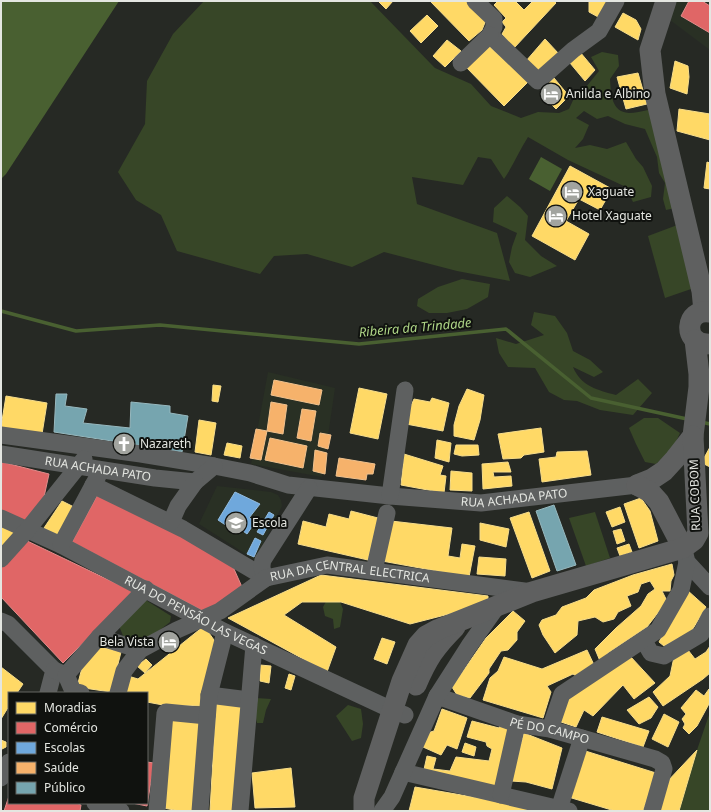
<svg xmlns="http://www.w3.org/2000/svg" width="711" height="812" viewBox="0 0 711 812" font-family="'Noto Sans',sans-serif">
	<rect width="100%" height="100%" fill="#262924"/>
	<g fill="#293024">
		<path d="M666 1H710V50L662 14Z"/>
		<path d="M268 372 335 388 322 477 251 464Z"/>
		<path d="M217 486 271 492 278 495 281 500 282 506 255 560 199 524Z"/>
	</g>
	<g fill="#374627">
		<path d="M204 1H370L432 65 435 68 471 84 491 106 521 118 538 112 559 113 569 109 575 96 586 87 599 71 591 57 602 52 618 55 619 66 610 79C611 93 611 112 629 113 635 113 642 111 648 110L654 122 675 208 666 210 663 199 665 183 659 173 657 157 645 129 625 124 608 116 597 119 584 111 576 118 589 125 583 139 575 148 590 145 607 149 626 142 636 159 643 167 652 186 651 197 633 202 626 187 568 160 528 137C519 151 513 166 504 179L491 159 478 157 463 185 412 177 417 204 497 233 510 281 457 271 384 252 352 267 307 254 274 256 260 274 177 251 161 215 136 200 118 172 145 124 147 81 173 34Z"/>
		<path d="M507 196 520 207 528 216 525 240 541 256 557 266 530 277 515 273 509 262 512 247 517 233 493 222 494 208Z"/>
		<path d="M680 224 694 288 665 298 648 236Z"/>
		<path d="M462 279 490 284 488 297 467 309 447 313H429L417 306 418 299 438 287Z"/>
		<path d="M534 312 555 316 567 333 573 351 590 360 603 372 594 377 573 367C581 386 597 390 616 395L638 379 652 393 633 415 600 410 577 401 564 400 549 392 535 368 508 367 499 353 496 338 516 344 544 335 531 325Z"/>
		<path d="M644 418H658L680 433 673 448 656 464 645 462 636 444 629 428Z"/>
		<path d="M595 512 610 558 586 566 569 518Z"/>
		<path d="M329 596 338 597 343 609 340 627 334 629 333 619 325 616 323 607Z"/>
		<path d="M144 599 171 616 170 622 147 640 124 638 119 626Z"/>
		<path d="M256 698 271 699 266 710 263 723H257L254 710Z"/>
		<path d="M348 705 361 709 363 724 361 738 352 741 336 716Z"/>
		<path d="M710 712V811H658L665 784 697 750Z"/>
	</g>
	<g fill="#496031">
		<path d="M1 1H119L6 174 1 179Z"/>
		<path d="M541 157 562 169 550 191 529 179Z"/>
	</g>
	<g fill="#ffd966" stroke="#f7dd8b">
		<path d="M378 1H393L386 9Z"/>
		<path d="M430 1H468L486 20 482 30 469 41Z"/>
		<path d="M498 1H515L524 10 533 1H554L556 3 514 48 502 34 506 27 502 22 506 18 494 5Z"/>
		<path d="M589 1H607L600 18 589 12Z"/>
		<path d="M623 13 636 20 641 29 638 40 615 27Z"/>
		<path d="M427 15 438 26 421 43 410 31Z"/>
		<path d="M545 39 559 54 537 72 526 61Z"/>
		<path d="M447 40 461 51 445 67 433 56Z"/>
		<path d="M487 44 528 82 504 106 465 66Z"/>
		<path d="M580 52 595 70 585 81 570 63Z"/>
		<path d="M675 61 688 66 689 77 687 94 670 88Z"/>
		<path d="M638 73 647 104 626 109 617 77Z"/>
		<path d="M554 78 569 96 556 109 540 93Z"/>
		<path d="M679 109 710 114 709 125 710 126V140L677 131Z"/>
		<path d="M707 162 710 163V189L704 188Z"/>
		<path d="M570 166 612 189 600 210 579 199 566 221 589 234 575 260 532 236Z"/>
		<path d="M213 385 221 386 218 402 212 401Z"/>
		<path d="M359 388 387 394 378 439 350 433Z"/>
		<path d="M467 389 484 395 480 420 474 440 454 436V425L459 406Z"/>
		<path d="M6 396 47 403 42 434 1 427Z"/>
		<path d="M432 398 449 403 443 431 406 424 410 408 414 399 430 402Z"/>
		<path d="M199 420 216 423 211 455 195 452Z"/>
		<path d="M541 428 544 452 524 455 521 458 503 459 498 434Z"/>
		<path d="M437 440 451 443 449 462 435 458Z"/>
		<path d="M227 443 242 446 240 458 224 455Z"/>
		<path d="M456 445H478L479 455 462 456 454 454Z"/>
		<path d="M710 447V467L704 464V458Z"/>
		<path d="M587 451 591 475 542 482 539 459 556 457 557 452Z"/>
		<path d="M404 454 443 466 440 475 446 476 444 493 401 485Z"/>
		<path d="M508 462 511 472H493L494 477 511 476 512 486 483 489 482 464Z"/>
		<path d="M451 471 472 473V491L450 490Z"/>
		<path d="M641 498 650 511 658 541 639 548 624 504Z"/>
		<path d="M62 501 74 507 61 537 44 528Z"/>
		<path d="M620 507 625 522 612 527 606 512Z"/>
		<path d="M351 511 378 518 368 560 298 544 303 521 326 527 329 514 349 519Z"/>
		<path d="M529 512 550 571 532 578 510 518Z"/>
		<path d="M391 521 452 528 448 556 460 558 462 544 475 546 469 577 382 561Z"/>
		<path d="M480 523 509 529 506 547 480 540Z"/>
		<path d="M1 526 15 532 1 550Z"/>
		<path d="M621 529 625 541 617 544 613 531Z"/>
		<path d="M629 544 632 552 620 556 617 548Z"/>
		<path d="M479 557 506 559 505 576 477 574Z"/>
		<path d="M672 564 674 575 671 581 670 591H662L667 601 647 627 608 653 600 661 595 649 616 628 641 606 648 594 655 589 650 581 641 584 638 592 627 596 631 606 618 612 614 619 603 622 595 617 578 621 577 635 555 653 543 635 539 625 542 620 556 615 562 607 586 598 594 590 633 575Z"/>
		<path d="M321 575 488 596V604L410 624 341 602H302L284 615 336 647 327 672 228 618Z"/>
		<path d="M687 590 706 607 691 632 664 646 659 642Z"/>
		<path d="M513 611 525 621 517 632V640L508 650 501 651 489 669V673L470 698 457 695 452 687 486 638Z"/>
		<path d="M204 626 219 647 204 706 163 705 147 702V693H125L128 676 138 679Z"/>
		<path d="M382 638 395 642 387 664 374 659Z"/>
		<path d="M710 646V673L703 679 663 706 653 692 670 676 674 657 688 650 695 659 706 652Z"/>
		<path d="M101 647 121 652 111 692 77 687 83 664Z"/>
		<path d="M587 650 595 667 578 677 573 674 547 686 551 692 543 718 483 700 490 678 498 671 504 657 542 669Z"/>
		<path d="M630 656 655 683 634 699 623 685 593 716 584 710 576 727 558 721 567 696Z"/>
		<path d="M146 659 152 665 145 673 137 666Z"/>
		<path d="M260 665 271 666 269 683 260 681Z"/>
		<path d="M1 667 23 684 17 693H9V706L1 719Z"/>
		<path d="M289 674 295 676 291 690 285 688Z"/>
		<path d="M709 689 710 702 697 726 689 734 683 728 685 724 682 719 686 714 681 708 696 690 704 696Z"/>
		<path d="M649 697 658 707 651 718 639 724 627 710Z"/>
		<path d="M216 702 247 705 236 811H210Z"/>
		<path d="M442 709 467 718 457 749 447 745 441 755 423 747 427 733 434 731Z"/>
		<path d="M664 714 679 722 668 747 652 739Z"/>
		<path d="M602 717 649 731 643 747 597 732Z"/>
		<path d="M168 718 204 721 196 811H180L163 808Z"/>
		<path d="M472 721 499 728 501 722 513 726 498 791 423 774 427 756 436 758 433 769 450 771 456 757 489 761 492 749 487 746 486 742 467 737Z"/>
		<path d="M524 733 562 748 552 789 526 782 511 781Z"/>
		<path d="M1 740 6 742V747L2 749 1 748Z"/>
		<path d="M465 743 476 747 474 756 462 752Z"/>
		<path d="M579 749 656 773 643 811H615L565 796Z"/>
		<path d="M697 750 679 811H658L665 784Z"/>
		<path d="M291 768 295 807 255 808 252 773Z"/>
		<path d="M415 787 508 803 541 811H409Z"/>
	</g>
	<g fill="#e06666" stroke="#e18c8b">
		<path d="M689 1H702L710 6V33L681 16Z"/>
		<path d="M2 462 49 474 44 497 27 522 1 510Z"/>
		<path d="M99 492 230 560 242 587 205 612 72 542Z"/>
		<path d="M21 538 134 592 63 663 1 597V564Z"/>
		<path d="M147 762 154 763 147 806 132 803H147Z"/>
		<path d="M9 796V803H76L81 805 80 811H4Z"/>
	</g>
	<g fill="#6fa8dc" stroke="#92bbde">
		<path d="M235 492 260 504 249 518 256 521 247 534 232 523 230 528 218 520Z"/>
		<path d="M269 512 274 515 263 535 257 532Z"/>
		<path d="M255 538 261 541 254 557 247 554Z"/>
	</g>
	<g fill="#f6b26b" stroke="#f1c28e">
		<path d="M274 380 322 390 319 405 271 395Z"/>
		<path d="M271 402 287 405 283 434 267 431Z"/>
		<path d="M302 409 316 411 311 441 297 438Z"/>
		<path d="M256 429 267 431 261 460 250 458Z"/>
		<path d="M320 433 331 435 328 449 318 446Z"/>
		<path d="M270 438 307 446 303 468 265 460Z"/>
		<path d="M315 450 327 453 325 474 313 471Z"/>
		<path d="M339 458 375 464 373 474H367L366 480 336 476Z"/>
	</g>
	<g fill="#76a5af" stroke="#97b8be">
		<path d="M56 394H67L65 406 87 409 83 423 130 428 131 402 170 406V413L188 416 182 452 54 432Z"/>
		<path d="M554 505 576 565 557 571 536 511Z"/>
	</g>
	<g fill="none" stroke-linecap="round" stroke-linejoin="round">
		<g stroke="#496031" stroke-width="3.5">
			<path d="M1 311 76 331 160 325 359 344 506 329 591 398 687 419"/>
			<path d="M701 422 710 424"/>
		</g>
		<g stroke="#5e6060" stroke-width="17">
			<path d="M475 1 494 19V27L490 35 538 81 573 50 599 31 616 1"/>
			<path d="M461 63 490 35"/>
			<path id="s1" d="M1 435 141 454 214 466 250 473 288 485 390 496 481 503 637 485"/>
			<path id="s2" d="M1 454 155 478 195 482 214 466"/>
			<path d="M93 485 183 529 266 578"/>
			<path d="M390 496 405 390"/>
			<path id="s3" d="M1 518 61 545 225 632 392 710 405 715"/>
			<path d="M171 522 178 506 195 482"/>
			<path d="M61 545 98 476"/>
			<path d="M685 554 687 562 710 587"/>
			<path d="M1 559 28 529 84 459"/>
			<path d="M374 571 387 513"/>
			<path d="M266 578C262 571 261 567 263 560L309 488"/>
			<path d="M1 621 8 624 54 670 48 693"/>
			<path d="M99 637 146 589"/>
			<path d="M644 641 651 653 664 656 701 634 710 616"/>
			<path d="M54 670 66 675 99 637 140 650"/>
			<path d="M66 675 73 691 81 693"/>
			<path id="s4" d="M118 693 124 671 140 650 177 630 220 611 266 578 327 565 532 592"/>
			<path d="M209 695 249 700"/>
			<path id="s5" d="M437 696 517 724 550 729 655 759 662 763 664 769 652 811"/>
			<path d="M550 729 562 694 658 630 681 590 687 562"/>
			<path d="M403 772 569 811"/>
			<path d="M1 778 9 762"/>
			<path d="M501 795 517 724"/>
			<path d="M95 803 121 811"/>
			<path d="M559 809 582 738"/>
			<path d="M157 811 165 713 166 712 207 716"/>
			<path d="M200 811 209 695 225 632"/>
			<path d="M240 811 254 645"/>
			<path d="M382 811 392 797 437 696 469 646 498 605"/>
		</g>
		<g stroke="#5f6060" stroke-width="21">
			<path d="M666 1 650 50 655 94 702 291 704 311"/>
			<path d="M707 344C683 344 684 308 710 312"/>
			<path d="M637 485 652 479 664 471 675 459 693 436 699 387V374L695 340"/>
			<path d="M637 485 650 492 659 502 683 548"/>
			<path d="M416 685C427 659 435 647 455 627"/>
			<path d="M364 811V798L402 681 418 645 426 636 437 630 532 592 683 548 694 540 698 533 693 436"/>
		</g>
	</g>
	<defs>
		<g id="hotel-disc" transform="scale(1.15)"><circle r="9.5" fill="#a2a49f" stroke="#10120f"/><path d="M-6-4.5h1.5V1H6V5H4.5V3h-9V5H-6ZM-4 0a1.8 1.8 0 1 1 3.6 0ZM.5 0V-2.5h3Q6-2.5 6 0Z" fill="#fff"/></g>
		<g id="church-disc" transform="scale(1.15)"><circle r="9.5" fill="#a2a49f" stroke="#10120f"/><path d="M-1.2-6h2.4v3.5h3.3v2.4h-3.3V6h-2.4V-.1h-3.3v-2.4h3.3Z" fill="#fff"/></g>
		<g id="school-disc" transform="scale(1.15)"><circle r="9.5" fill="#a2a49f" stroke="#10120f"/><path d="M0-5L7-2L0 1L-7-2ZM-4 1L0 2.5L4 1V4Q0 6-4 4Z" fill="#fff"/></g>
	</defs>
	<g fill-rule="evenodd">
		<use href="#hotel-disc" x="551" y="94"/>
		<use href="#hotel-disc" x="572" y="192"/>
		<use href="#hotel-disc" x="556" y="216"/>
		<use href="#church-disc" x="124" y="444"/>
		<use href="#school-disc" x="236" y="523"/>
		<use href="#hotel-disc" x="169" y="642"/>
	</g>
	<g text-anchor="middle" stroke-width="4" stroke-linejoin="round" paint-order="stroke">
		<g font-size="12" fill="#e4e6e1" stroke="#10120f" text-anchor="start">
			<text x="566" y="98">Anilda e Albino</text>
			<text x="588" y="196">Xaguate</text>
			<text x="572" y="220">Hotel Xaguate</text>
			<text x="140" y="448">Nazareth</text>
			<text x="252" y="527">Escola</text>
			<text x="154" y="646" text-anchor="end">Bela Vista</text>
		</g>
		<g font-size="12" fill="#e4e6e1" stroke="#10120f">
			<text dy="4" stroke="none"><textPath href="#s2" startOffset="98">RUA ACHADA PATO</textPath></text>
			<text transform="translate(695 495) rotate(-92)" y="4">RUA COBOM</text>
			<text dy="4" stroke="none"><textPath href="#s1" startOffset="519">RUA ACHADA PATO</textPath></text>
			<text dy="4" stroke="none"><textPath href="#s4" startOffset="280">RUA DA CENTRAL ELECTRICA</textPath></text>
			<text dy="4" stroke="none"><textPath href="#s3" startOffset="218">RUA DO PENSÃO LAS VEGAS</textPath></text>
			<text dy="4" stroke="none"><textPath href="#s5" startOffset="118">PÉ DO CAMPO</textPath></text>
		</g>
		<g font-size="13" font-style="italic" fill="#aed586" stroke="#10120f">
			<text transform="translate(415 327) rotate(-5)" y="5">Ribeira da Trindade</text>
		</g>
	</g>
	<rect width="711" height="812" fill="none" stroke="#e4e6e1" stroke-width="4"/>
	<rect x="8" y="692" width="140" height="112" fill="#10120f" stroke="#656763"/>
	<rect x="16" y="702" width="20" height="12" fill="#ffd966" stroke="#656763"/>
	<text x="44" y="712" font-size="12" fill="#e4e6e1">Moradias</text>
	<rect x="16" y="722" width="20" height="12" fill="#e06666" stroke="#656763"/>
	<text x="44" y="732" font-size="12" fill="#e4e6e1">Comércio</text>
	<rect x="16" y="742" width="20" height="12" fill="#6fa8dc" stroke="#656763"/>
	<text x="44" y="752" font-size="12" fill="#e4e6e1">Escolas</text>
	<rect x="16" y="762" width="20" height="12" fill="#f6b26b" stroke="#656763"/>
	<text x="44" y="772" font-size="12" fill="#e4e6e1">Saúde</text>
	<rect x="16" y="782" width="20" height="12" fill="#76a5af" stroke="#656763"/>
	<text x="44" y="792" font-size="12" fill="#e4e6e1">Público</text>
</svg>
